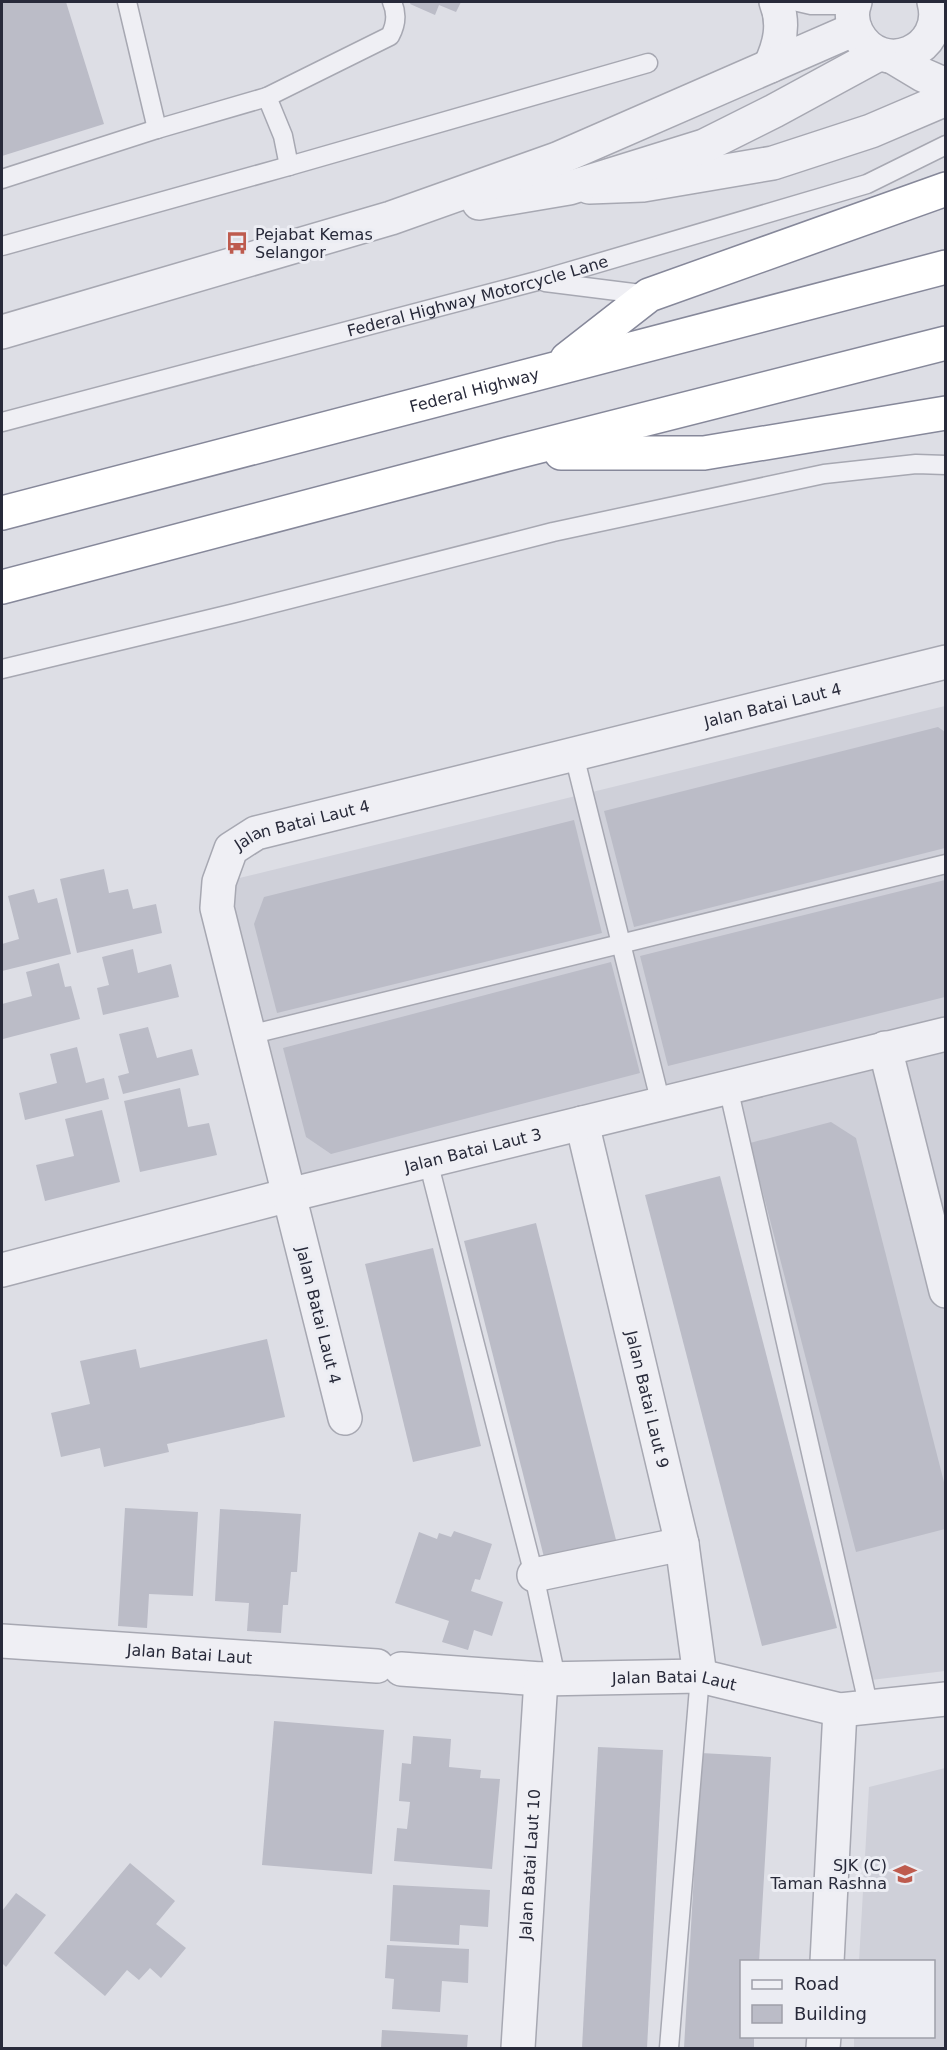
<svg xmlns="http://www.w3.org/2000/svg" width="947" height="2050" viewBox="0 0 947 2050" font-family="'DejaVu Sans',sans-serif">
	<rect width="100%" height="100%" fill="#dddee5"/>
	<g fill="#cfd0d9">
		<path d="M945 706V1671L871 1680 731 1075 299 1180 230 905 231 880Z"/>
		<path d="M945 1768V2048H854V2037L934 2036V1962L859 1961 869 1787Z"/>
	</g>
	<g fill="#bbbcc7">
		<path d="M2 2H66L104 124 2 156Z"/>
		<path d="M411 2H461L456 12 439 5 435 15 410 4Z"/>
		<path d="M938 727 945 732V848L634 927 604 811Z"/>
		<path d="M574 820 602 933 277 1013 254 924 264 897Z"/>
		<path d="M104 869 109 893 128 889 133 909 156 904 162 933 77 953 60 879Z"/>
		<path d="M945 880V997L668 1066 640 956Z"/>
		<path d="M34 889 38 903 57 898 71 954 2 971V944L19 939 8 896Z"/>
		<path d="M133 949 138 973 171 964 179 997 103 1015 97 988 109 985 102 957Z"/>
		<path d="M611 962 640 1073 331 1154 306 1137 283 1048Z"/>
		<path d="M59 963 65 987 71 986 80 1019 3 1039 2 1004 32 996 26 972Z"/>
		<path d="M148 1027 157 1058 192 1049 199 1075 123 1094 118 1076 129 1073 119 1034Z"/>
		<path d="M77 1047 86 1083 104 1078 109 1099 25 1120 19 1093 57 1083 50 1054Z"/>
		<path d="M180 1088 188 1127 209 1123 217 1155 140 1172 124 1101Z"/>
		<path d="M102 1110 120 1182 45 1201 36 1165 74 1156 65 1119Z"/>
		<path d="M831 1122 856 1138 945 1486V1529L856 1552 750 1143Z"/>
		<path d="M720 1176 837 1628 762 1646 645 1195Z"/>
		<path d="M536 1223 617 1544 545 1561 464 1241Z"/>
		<path d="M433 1248 481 1446 413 1462 365 1264Z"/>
		<path d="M267 1339 285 1417 167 1444 169 1452 104 1467 100 1448 61 1457 51 1413 90 1404 80 1361 136 1349 140 1368Z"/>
		<path d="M125 1508 198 1512 193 1596 149 1594 147 1628 118 1626Z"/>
		<path d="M220 1509 301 1514 297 1572H291L288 1605H283L281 1633 247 1631 249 1603 215 1601Z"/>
		<path d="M454 1531 492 1544 480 1580 475 1579 471 1591 503 1602 492 1636 474 1630 468 1650 442 1642 449 1621 395 1603 419 1532 437 1539 439 1533 451 1537Z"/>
		<path d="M274 1721 384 1730 372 1874 262 1865Z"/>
		<path d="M413 1736 451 1739 449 1767 481 1770 480 1778 500 1779 492 1869 394 1861 397 1828 407 1829 410 1802 399 1801 402 1763 411 1764Z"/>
		<path d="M598 1747 663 1750 647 2048H582Z"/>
		<path d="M701 1753 771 1757 759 1962H741V2037H754V2048H684Z"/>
		<path d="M130 1863 175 1901 156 1924 186 1948 161 1978 150 1968 139 1980 127 1970 105 1996 54 1953Z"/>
		<path d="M393 1885 490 1890 488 1927 460 1925 459 1945 390 1941Z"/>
		<path d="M16 1893 46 1915 6 1967 2 1963V1911Z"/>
		<path d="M387 1945 469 1949 468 1983 442 1981 440 2012 392 2009 394 1979 385 1978Z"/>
		<path d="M382 2030 468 2035 467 2048H381Z"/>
	</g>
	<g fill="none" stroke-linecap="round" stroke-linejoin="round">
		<g stroke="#a7a8b2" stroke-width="21">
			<g id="service">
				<path d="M127 2 157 129"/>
				<path d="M798 2 811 5H854"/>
				<path d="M267 97 283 136 289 166"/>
				<path d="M2 179 157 129 267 97 390 36C396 25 397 13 392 2"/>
				<path d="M2 246 289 166 648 63"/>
				<path d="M545 282 649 295"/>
				<path id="s1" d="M2 422 537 281 867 184 946 145"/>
				<path d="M2 669 235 613 553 532 824 474 916 464 946 465"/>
				<path d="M574 755 661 1104"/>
				<path d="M249 1035 946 864"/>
				<path d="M728 1087 869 1708"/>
				<path d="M428 1161 534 1575 556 1678"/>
				<path d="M669 2048 700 1676"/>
			</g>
		</g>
		<g stroke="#a7a8b2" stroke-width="36">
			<g id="minor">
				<path d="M893 57 923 75 946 85"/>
				<path d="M589 187 643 185 773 163 871 131 946 99"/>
				<path d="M885 1048 946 1291"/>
				<path id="s2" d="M582 1123 682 1544 700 1676"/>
				<path id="s3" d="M2 1270 289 1195 946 1034"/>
				<path id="s4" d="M345 1418 217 908 219 882 231 849 256 833 946 662"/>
				<path d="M534 1575 682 1544"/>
				<path id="s5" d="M2 1641 377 1666"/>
				<path id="s6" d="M401 1669 541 1679 700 1676 840 1710 946 1699"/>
				<path d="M827 1962 840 1710"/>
				<path id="s7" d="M518 2048 541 1679"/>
				<path d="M823 2048 824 2036"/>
			</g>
		</g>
		<g stroke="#a7a8b2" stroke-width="36">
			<g id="tertiary">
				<path d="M855 2C851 12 852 23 857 33 882 79 947 50 934 2"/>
				<path d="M770 66C780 45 785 24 776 2"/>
				<path d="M479 203 569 188 704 146 774 111 879 54"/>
				<path d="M2 332 391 218 557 159 855 29"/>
			</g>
		</g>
		<g stroke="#86889a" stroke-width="36">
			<g id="trunk">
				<path d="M567 359 649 295 946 189"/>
				<path d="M561 453H704L946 413"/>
				<path id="s8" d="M2 513 946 267"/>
				<path d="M2 587 512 453 946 343"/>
			</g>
		</g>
		<use href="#service" stroke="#efeff4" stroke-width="18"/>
		<use href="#minor" stroke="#efeff4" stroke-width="33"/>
		<use href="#tertiary" stroke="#efeff4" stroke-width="33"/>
		<use href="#trunk" stroke="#fff" stroke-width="33"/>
	</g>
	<defs>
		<g id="bus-bare" transform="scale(1.8)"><path d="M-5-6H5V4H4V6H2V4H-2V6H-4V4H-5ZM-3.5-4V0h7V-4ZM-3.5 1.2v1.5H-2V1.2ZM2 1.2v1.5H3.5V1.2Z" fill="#be5b4e" stroke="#ecedf3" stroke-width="2.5" paint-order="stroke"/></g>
		<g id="school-bare" transform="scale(1.8)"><path d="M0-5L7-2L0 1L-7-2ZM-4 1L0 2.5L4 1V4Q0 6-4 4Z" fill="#be5b4e" stroke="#ecedf3" stroke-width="2.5" paint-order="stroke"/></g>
	</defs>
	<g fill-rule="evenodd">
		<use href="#bus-bare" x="237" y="243"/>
		<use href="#school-bare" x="905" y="1874"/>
	</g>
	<g text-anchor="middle" stroke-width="6" stroke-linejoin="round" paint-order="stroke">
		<g font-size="16" fill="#282a3a" stroke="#ecedf3" text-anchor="start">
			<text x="255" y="240">Pejabat Kemas<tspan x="255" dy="18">Selangor</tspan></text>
			<text x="887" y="1871" text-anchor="end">SJK (C)<tspan x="887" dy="18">Taman Rashna</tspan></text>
		</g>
		<g font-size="16" fill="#282a3a" stroke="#ecedf3">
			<text dy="6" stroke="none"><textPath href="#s1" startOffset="492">Federal Highway Motorcycle Lane</textPath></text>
			<text dy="6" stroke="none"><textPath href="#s8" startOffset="488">Federal Highway</textPath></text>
			<text dy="6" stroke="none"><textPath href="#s4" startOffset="1149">Jalan Batai Laut 4</textPath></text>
			<text dy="6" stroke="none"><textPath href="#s4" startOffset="663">Jalan Batai Laut 4</textPath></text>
			<text dy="6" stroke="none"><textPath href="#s3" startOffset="486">Jalan Batai Laut 3</textPath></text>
			<text transform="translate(319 1315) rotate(76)" y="6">Jalan Batai Laut 4</text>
			<text dy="6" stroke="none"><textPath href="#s2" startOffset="284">Jalan Batai Laut 9</textPath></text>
			<text dy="6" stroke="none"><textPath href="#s5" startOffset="188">Jalan Batai Laut</textPath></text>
			<text dy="6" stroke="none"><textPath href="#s6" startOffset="274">Jalan Batai Laut</textPath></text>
			<text dy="6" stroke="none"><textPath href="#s7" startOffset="184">Jalan Batai Laut 10</textPath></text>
		</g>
	</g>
	<rect width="947" height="2050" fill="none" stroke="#282a3a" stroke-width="6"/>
	<rect x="740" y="1960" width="195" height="78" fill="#ecedf3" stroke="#9e9fa9" stroke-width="1.5"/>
	<rect x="752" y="1980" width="30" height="9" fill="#efeff4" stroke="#9e9fa9" stroke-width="1.5"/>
	<text x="794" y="1990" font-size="18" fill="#282a3a">Road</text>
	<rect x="752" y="2005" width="30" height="18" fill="#bbbcc7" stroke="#9e9fa9" stroke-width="1.5"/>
	<text x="794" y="2020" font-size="18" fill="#282a3a">Building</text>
</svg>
